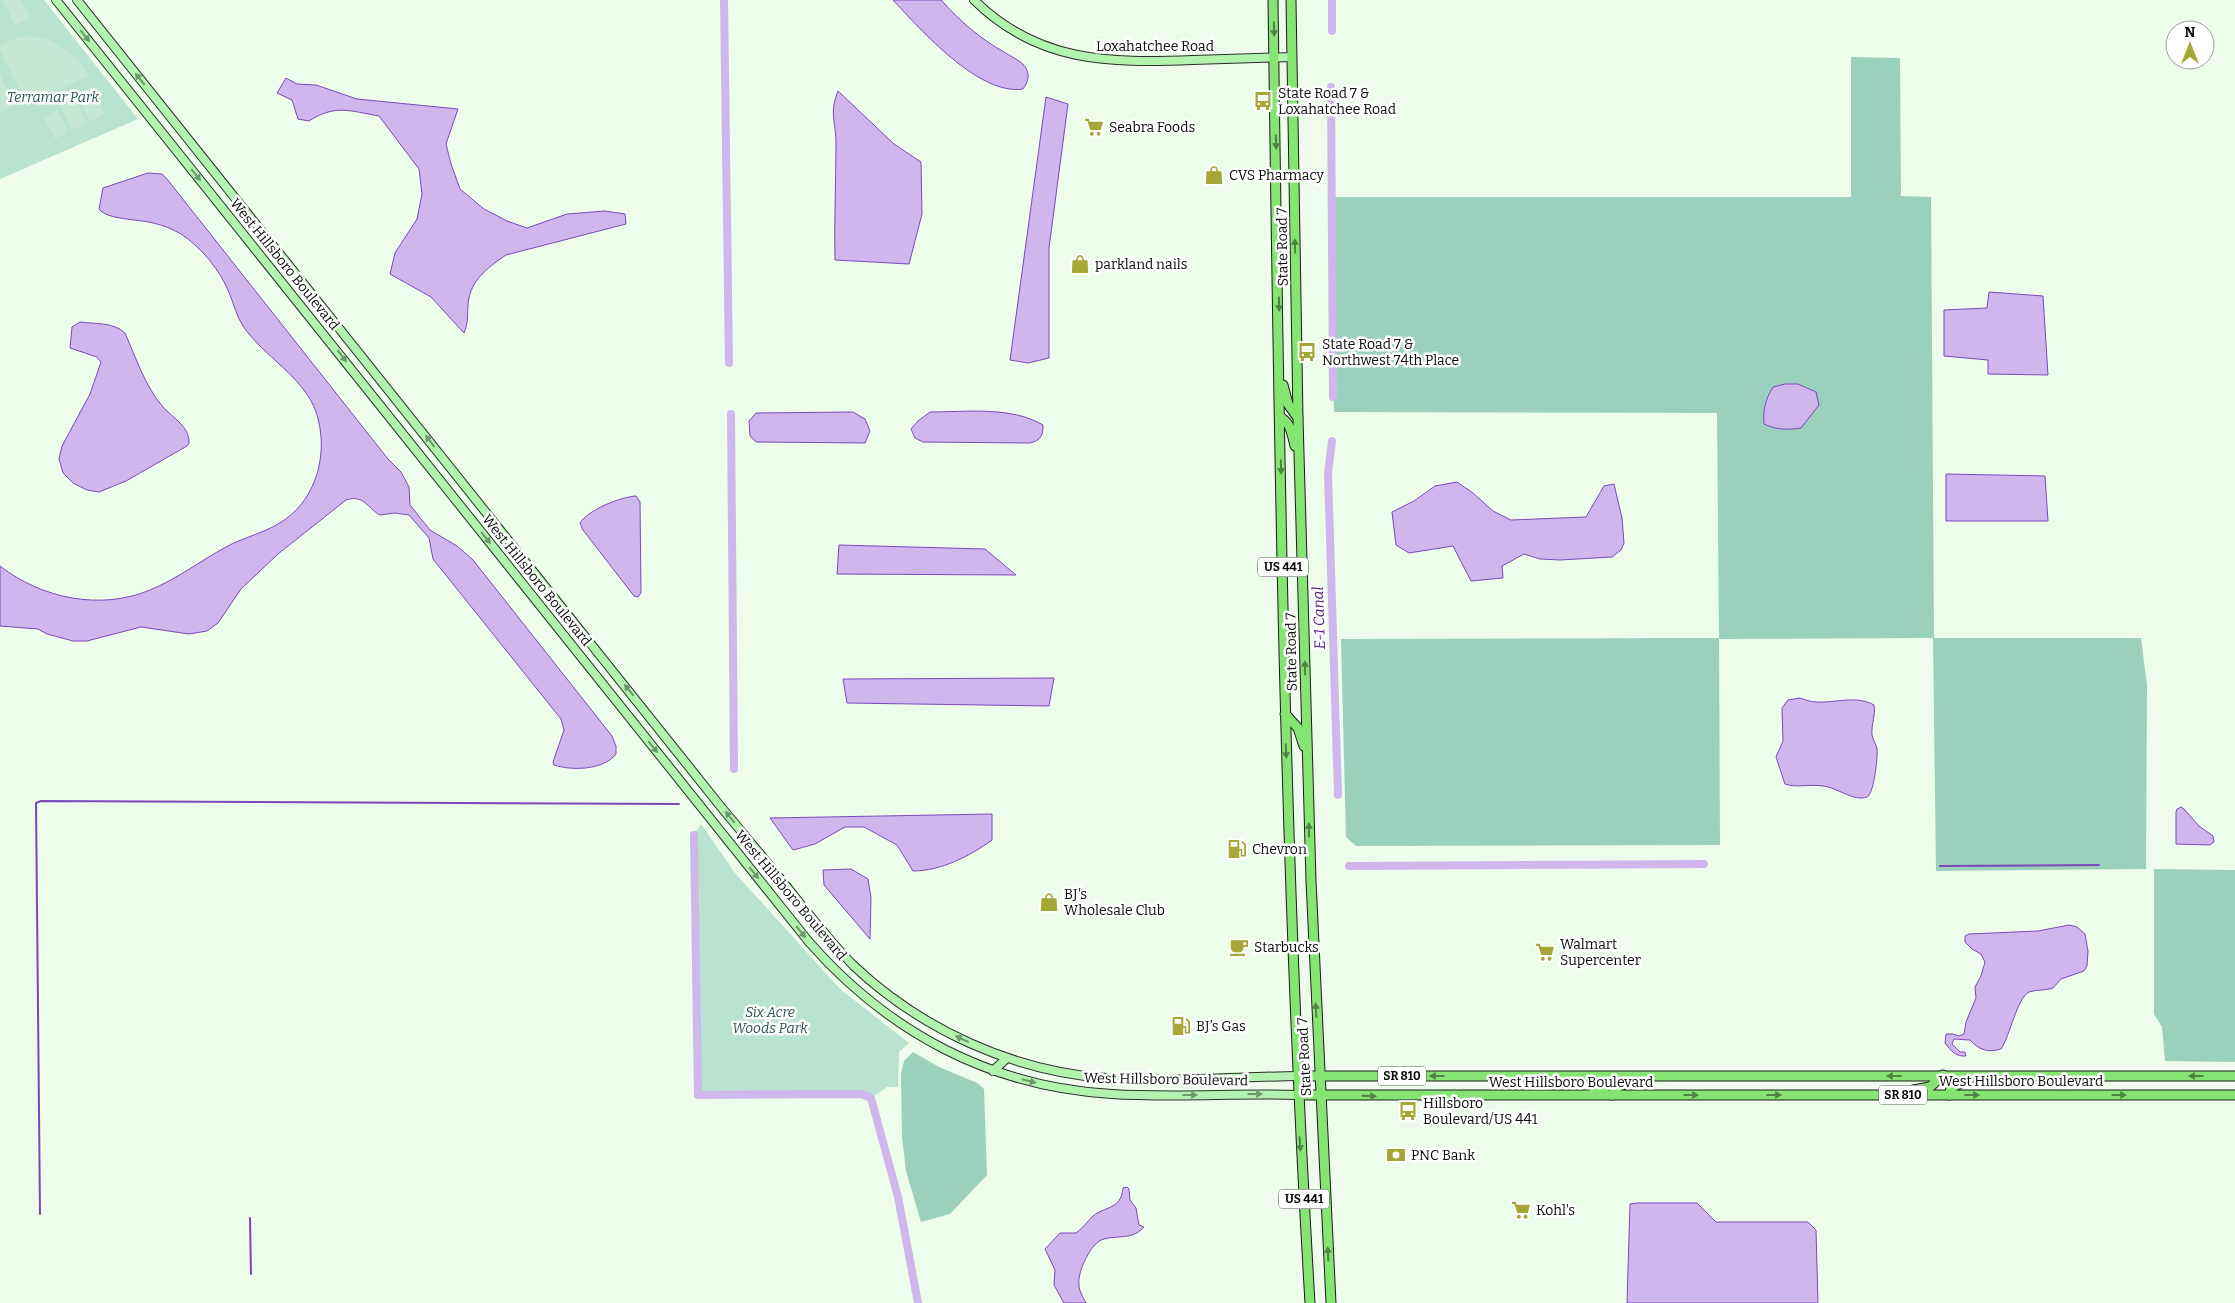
<svg xmlns="http://www.w3.org/2000/svg" width="2235" height="1303" viewBox="0 0 2235 1303" font-family="Bitter,serif">
	<rect width="100%" height="100%" fill="#edfceb"/>
	<g fill="#bae2d0">
		<path d="M0 0H44L138 119 0 179Z"/>
		<path d="M701 824 735 873 840 989 909 1043 899 1052 898 1087H887L871 1098 861 1094 698 1095 694 835Z"/>
	</g>
	<g fill="#9bd0bc">
		<path d="M1851 57 1900 58 1901 196 1931 197 1934 638H2141L2147 685 2146 869 1936 871 1933 638 1719 639 1720 845 1356 846 1346 837 1341 639 1719 638 1717 413 1334 412 1329 197H1851Z"/>
		<path d="M2154 869 2235 870V1062L2165 1061 2162 1027 2154 1014Z"/>
		<path d="M913 1052 939 1067 977 1083 984 1089 987 1175 950 1214 921 1222 906 1171 902 1137 901 1074 904 1061Z"/>
	</g>
	<g fill="#c7e7d5">
		<path d="M3 0H21L30 18 15 25Z"/>
		<path d="M29 36C58 39 73 53 89 75L32 103 25 101 0 50V45L16 38Z"/>
		<path d="M0 75 15 105 0 112Z"/>
		<path d="M91 87 105 114 90 122 77 94Z"/>
		<path d="M74 95 87 123 72 130 59 103Z"/>
		<path d="M57 110 68 132 55 139 44 117Z"/>
	</g>
	<g fill="#cfb7ed" stroke="#7d48ba">
		<path d="M893 0H941C960 21 979 38 1004 52 1010 56 1022 61 1026 68 1030 76 1028 82 1023 89 979 96 920 29 893 0Z"/>
		<path d="M286 78 297 84 316 85 357 99 458 109 446 144 451 164 460 189 484 209 507 221 527 228 567 214 605 211 625 214 626 224 506 255C490 266 473 278 469 298 466 312 470 318 464 333L431 297 390 274 395 253 417 219 422 194 419 169 379 116C350 111 335 104 309 121L298 119 292 100 277 93Z"/>
		<path d="M838 91 894 144 921 162 922 214 909 264 835 260C834 221 836 183 836 144 836 122 829 113 838 91Z"/>
		<path d="M1046 97 1068 104 1049 248V358L1028 363 1010 360Z"/>
		<path d="M148 173 162 174 167 179 388 459 401 472 409 487 410 505 430 530 457 546 473 560 612 736 616 746V754C604 770 572 771 554 765L553 762 564 730 561 719 433 559 429 538 409 515 395 513 380 515C367 508 364 494 346 500L278 554 241 589 218 623 207 631 189 634 141 627 87 641H73L47 634 38 629 0 626V566C41 598 100 611 150 590 177 579 200 561 226 547 242 538 261 534 278 524 316 503 330 453 316 412 304 377 263 356 243 326 237 317 234 305 230 295 221 271 202 248 181 234 172 229 163 225 153 223 139 219 107 220 99 209L103 188Z"/>
		<path d="M1989 292 2043 296 2048 375 1988 374V360L1944 356V310L1987 308Z"/>
		<path d="M80 322C94 324 114 322 125 333 136 358 145 386 163 407 173 418 190 427 189 443L187 446 126 481 99 492 87 490 73 483 63 473 59 459 62 446 90 394 101 362 97 357 70 348 72 327Z"/>
		<path d="M1785 384H1798L1816 392 1819 405 1801 428C1787 430 1777 430 1764 424 1763 410 1765 400 1773 387Z"/>
		<path d="M853 412 865 419 870 431 865 443 756 442 750 436 749 421 756 413Z"/>
		<path d="M930 412C966 412 1011 406 1043 425 1043 436 1041 440 1030 443L923 442 915 438 911 429 918 421Z"/>
		<path d="M1946 474 2045 476 2048 521H1946Z"/>
		<path d="M1457 482 1473 493 1493 511 1511 520 1586 517 1604 486 1614 484 1622 518 1624 543 1621 550 1612 557 1560 560 1540 559 1524 554 1502 566 1503 578 1471 581 1453 546 1409 553 1396 545 1392 512 1414 501 1435 486Z"/>
		<path d="M636 496 640 502 641 593 638 597 634 596 583 530 580 523C588 510 620 497 636 496Z"/>
		<path d="M839 545 985 549 1016 575 837 574Z"/>
		<path d="M1054 678 1049 706 847 703 843 679Z"/>
		<path d="M1800 698C1806 700 1811 702 1817 702 1836 703 1856 695 1874 705 1876 715 1871 724 1872 735 1873 740 1876 744 1877 749 1878 756 1874 794 1867 797 1854 802 1836 787 1823 786 1810 784 1796 788 1785 784L1776 757 1783 741 1782 708 1788 700Z"/>
		<path d="M2181 807 2184 809 2199 826 2213 836 2214 842 2210 845 2176 844V812L2177 809Z"/>
		<path d="M992 814V840C970 856 941 871 913 871L897 845 864 827H845L815 844 793 850 770 818Z"/>
		<path d="M851 869 868 879 871 898 870 939 824 885 823 870Z"/>
		<path d="M2069 925 2077 927 2085 934 2088 951 2087 966 2084 971 2061 979 2053 988C2046 991 2037 989 2029 992 2017 998 2010 1036 2001 1049 1988 1053 1979 1050 1970 1040L1954 1039 1952 1044 1960 1052H1965L1966 1056C1956 1057 1951 1051 1945 1043L1946 1034H1953L1959 1036 1964 1034 1966 1022 1976 998 1975 987 1981 976 1985 962 1981 954 1972 949 1965 942V936L1969 934 2038 931Z"/>
		<path d="M1127 1187 1129 1189 1130 1200 1136 1208 1139 1225 1144 1227C1133 1240 1119 1235 1104 1239 1091 1242 1077 1272 1079 1285 1079 1291 1083 1297 1086 1303H1064L1054 1285 1055 1270 1045 1249 1060 1233H1076C1083 1228 1087 1222 1093 1216 1105 1206 1121 1210 1123 1188Z"/>
		<path d="M1637 1203H1697L1716 1222H1808L1816 1230 1818 1303H1627L1630 1204Z"/>
	</g>
	<g fill="none" stroke-linecap="round" stroke-linejoin="round">
		<g stroke="#7d48ba" stroke-width="2">
			<path d="M1940 866 2099 865"/>
			<path d="M40 1214 36 803 41 801 679 804"/>
			<path d="M250 1218 251 1274"/>
		</g>
		<g stroke="#cfb7ed" stroke-width="8">
			<path d="M724 0 729 363"/>
			<path d="M1332 0V31"/>
			<path d="M1331 87 1333 397"/>
			<path d="M731 414 734 769"/>
			<path d="M1332 441 1328 474 1338 795"/>
			<path d="M694 835 698 1095 861 1094 871 1098 898 1197 918 1303"/>
			<path d="M1349 866 1704 864"/>
		</g>
		<g stroke="#2d2d2d" stroke-width="10">
			<g id="secondary">
				<path d="M56 0 809 942C889 1033 991 1087 1112 1094 1174 1098 1236 1093 1298 1095"/>
				<path d="M77 0 721 807C746 837 771 867 795 897 814 921 833 945 854 966 922 1030 1013 1071 1105 1078 1169 1082 1234 1077 1298 1076"/>
				<path d="M974 0C1038 63 1109 63 1193 60 1226 59 1259 58 1292 57"/>
				<path d="M993 1071 1007 1058"/>
			</g>
		</g>
		<g stroke="#1c1c1c" stroke-width="11">
			<g id="primary">
				<path d="M1273 0C1279 434 1284 869 1310 1303"/>
				<path d="M1291 0 1298 418 1311 881 1331 1303"/>
				<path d="M1283 385 1288 404 1298 418"/>
				<path d="M1280 417C1291 423 1292 434 1295 446"/>
				<path d="M1285 714 1298 728 1304 746"/>
				<path d="M1298 1076H2235"/>
				<path d="M1913 1090 1930 1087 1943 1075"/>
				<path d="M1593 1093 1610 1085 1618 1078"/>
				<path d="M1298 1095H2235"/>
				<path d="M1612 1095 1619 1086 1640 1079"/>
				<path d="M1949 1095 1951 1088 1973 1077"/>
			</g>
		</g>
		<use href="#secondary" stroke="#b2f4af" stroke-width="8"/>
		<use href="#primary" stroke="#86e572" stroke-width="9"/>
	</g>
	<defs><path id="oneway-solid" d="M-6-.8H1V-3.2L6.5 0L1 3.2V.8H-6Z" transform="scale(1.25)"/></defs>
	<g fill="#4f8344">
		<use href="#oneway-solid" transform="translate(1274 29) rotate(89)"/>
		<use href="#oneway-solid" transform="translate(1276 142) rotate(89)"/>
		<use href="#oneway-solid" transform="translate(1295 246) rotate(-91)"/>
		<use href="#oneway-solid" transform="translate(1279 304) rotate(89)"/>
		<use href="#oneway-solid" transform="translate(1281 467) rotate(89)"/>
		<use href="#oneway-solid" transform="translate(1305 668) rotate(-91)"/>
		<use href="#oneway-solid" transform="translate(1286 751) rotate(88)"/>
		<use href="#oneway-solid" transform="translate(1309 830) rotate(-91)"/>
		<use href="#oneway-solid" transform="translate(1316 1010) rotate(-93)"/>
		<use href="#oneway-solid" transform="translate(1437 1076) rotate(180)"/>
		<use href="#oneway-solid" transform="translate(1894 1076) rotate(-180)"/>
		<use href="#oneway-solid" transform="translate(2196 1076) rotate(180)"/>
		<use href="#oneway-solid" transform="translate(1691 1095)"/>
		<use href="#oneway-solid" transform="translate(1774 1095)"/>
		<use href="#oneway-solid" transform="translate(1972 1095)"/>
		<use href="#oneway-solid" transform="translate(2119 1095)"/>
		<use href="#oneway-solid" transform="translate(1369 1096) rotate(1)"/>
		<use href="#oneway-solid" transform="translate(1300 1144) rotate(87)"/>
		<use href="#oneway-solid" transform="translate(1328 1254) rotate(-93)"/>
	</g>
	<g fill="#6f976d">
		<use href="#oneway-solid" transform="translate(85 36) rotate(51)"/>
		<use href="#oneway-solid" transform="translate(140 79) rotate(-129)"/>
		<use href="#oneway-solid" transform="translate(196 175) rotate(51)"/>
		<use href="#oneway-solid" transform="translate(342 356) rotate(52)"/>
		<use href="#oneway-solid" transform="translate(430 441) rotate(-128)"/>
		<use href="#oneway-solid" transform="translate(486 538) rotate(51)"/>
		<use href="#oneway-solid" transform="translate(629 690) rotate(-129)"/>
		<use href="#oneway-solid" transform="translate(653 747) rotate(51)"/>
		<use href="#oneway-solid" transform="translate(730 817) rotate(-129)"/>
		<use href="#oneway-solid" transform="translate(754 873) rotate(51)"/>
		<use href="#oneway-solid" transform="translate(801 932) rotate(51)"/>
		<use href="#oneway-solid" transform="translate(962 1039) rotate(-155)"/>
		<use href="#oneway-solid" transform="translate(1029 1081) rotate(14)"/>
		<use href="#oneway-solid" transform="translate(1255 1094)"/>
		<use href="#oneway-solid" transform="translate(1190 1095)"/>
	</g>
	<defs>
		<g id="bus-bare" transform="scale(1.5)"><path d="M-5-6H5V4H4V6H2V4H-2V6H-4V4H-5ZM-3.5-4V0h7V-4ZM-3.5 1.2v1.5H-2V1.2ZM2 1.2v1.5H3.5V1.2Z" fill="#a5a737" stroke="#fff" stroke-width="2.5" paint-order="stroke"/></g>
		<g id="supermarket-bare" transform="scale(1.5)"><path d="M-6-5.5h2.5l.6 2H6L4.5 2H-2.5L-4.4-4H-6ZM-1.5 3.2a1.3 1.3 0 1 0 .1 0ZM3 3.2a1.3 1.3 0 1 0 .1 0Z" fill="#a5a737" stroke="#fff" stroke-width="2.5" paint-order="stroke"/></g>
		<g id="shop-bare" transform="scale(1.5)"><path d="M-5-2.5h2.3a2.7 3.5 0 0 1 5.4 0H5L5.5 6h-11ZM-1.5-2.5h3a1.5 2.3 0 0 0-3 0Z" fill="#a5a737" stroke="#fff" stroke-width="2.5" paint-order="stroke"/></g>
		<g id="fuel-bare" transform="scale(1.5)"><path d="M-5.5-6h7V0h2V4h1.3V-2.5L3-4.5l.8-.8L6-3V5H2.5V1h-1V6h-7ZM-4.2-4.7v3.2H.2V-4.7Z" fill="#a5a737" stroke="#fff" stroke-width="2.5" paint-order="stroke"/></g>
		<g id="cafe-bare" transform="scale(1.5)"><path d="M-5.5-4.5H6V0H3Q3 3.5 0 3.5H-2.5Q-5.5 3.5-5.5 0ZM3-3.2v2h1.7v-2ZM-6 4.5H4V6H-6Z" fill="#a5a737" stroke="#fff" stroke-width="2.5" paint-order="stroke"/></g>
		<g id="bank-bare" transform="scale(1.5)"><path d="M-6-4H6V4H-6ZM0-2.3a2.3 2.3 0 1 0 0 4.6a2.3 2.3 0 1 0 0-4.6Z" fill="#a5a737" stroke="#fff" stroke-width="2.5" paint-order="stroke"/></g>
	</defs>
	<g fill-rule="evenodd">
		<use href="#bus-bare" x="1263" y="101"/>
		<use href="#supermarket-bare" x="1094" y="127"/>
		<use href="#shop-bare" x="1214" y="175"/>
		<use href="#shop-bare" x="1080" y="264"/>
		<use href="#bus-bare" x="1307" y="352"/>
		<use href="#fuel-bare" x="1237" y="849"/>
		<use href="#shop-bare" x="1049" y="902"/>
		<use href="#cafe-bare" x="1239" y="947"/>
		<use href="#supermarket-bare" x="1545" y="952"/>
		<use href="#fuel-bare" x="1181" y="1026"/>
		<use href="#bus-bare" x="1408" y="1111"/>
		<use href="#bank-bare" x="1396" y="1155"/>
		<use href="#supermarket-bare" x="1521" y="1210"/>
	</g>
	<g text-anchor="middle" stroke-width="5" stroke-linejoin="round" paint-order="stroke">
		<g fill="#fff" stroke="#545454" stroke-width="1">
			<rect x="1258" y="557.5" width="50" height="19" rx="4"/>
			<rect x="1378" y="1066.5" width="48" height="19" rx="4"/>
			<rect x="1879" y="1085.5" width="48" height="19" rx="4"/>
			<rect x="1279" y="1189.5" width="50" height="19" rx="4"/>
		</g>
		<g font-size="12" font-weight="bold" fill="#0b0b0b">
			<text x="1283" y="571">US 441</text>
			<text x="1402" y="1080">SR 810</text>
			<text x="1903" y="1099">SR 810</text>
			<text x="1304" y="1203">US 441</text>
		</g>
		<g font-size="14" fill="#0b0b0b" stroke="#fff">
			<text x="1155" y="51">Loxahatchee Road</text>
			<text transform="translate(1282 247) rotate(-91)" y="5">State Road 7</text>
			<text transform="translate(285 264) rotate(51)" y="5">West Hillsboro Boulevard</text>
			<text transform="translate(537 580) rotate(51)" y="5">West Hillsboro Boulevard</text>
			<text transform="translate(1291 652) rotate(-91)" y="5">State Road 7</text>
			<text transform="translate(791 895) rotate(50)" y="5">West Hillsboro Boulevard</text>
			<text transform="translate(1304 1057) rotate(-93)" y="5">State Road 7</text>
			<text transform="translate(1166 1079) rotate(1)" y="5">West Hillsboro Boulevard</text>
			<text x="2021" y="1086">West Hillsboro Boulevard</text>
			<text x="1571" y="1087">West Hillsboro Boulevard</text>
		</g>
		<g font-size="14" fill="#0b0b0b" stroke="#fff" text-anchor="start">
			<text x="1278" y="98">State Road 7 &amp;<tspan x="1278" dy="16">Loxahatchee Road</tspan></text>
			<text x="1109" y="132">Seabra Foods</text>
			<text x="1229" y="180">CVS Pharmacy</text>
			<text x="1095" y="269">parkland nails</text>
			<text x="1322" y="349">State Road 7 &amp;<tspan x="1322" dy="16">Northwest 74th Place</tspan></text>
			<text x="1252" y="854">Chevron</text>
			<text x="1064" y="899">BJ's<tspan x="1064" dy="16">Wholesale Club</tspan></text>
			<text x="1560" y="949">Walmart<tspan x="1560" dy="16">Supercenter</tspan></text>
			<text x="1254" y="952">Starbucks</text>
			<text x="1196" y="1031">BJ’s Gas</text>
			<text x="1423" y="1108">Hillsboro<tspan x="1423" dy="16">Boulevard/US 441</tspan></text>
			<text x="1411" y="1160">PNC Bank</text>
			<text x="1536" y="1215">Kohl's</text>
		</g>
		<g font-size="14" font-style="italic" fill="#255952" stroke="#fff">
			<text x="53" y="102">Terramar Park</text>
			<text x="770" y="1017">Six Acre<tspan x="770" dy="16">Woods Park</tspan></text>
		</g>
		<g font-size="15" font-style="italic" fill="#59268b" stroke="#fff">
			<text transform="translate(1319 618) rotate(-92)" y="5">E-1 Canal</text>
		</g>
	</g>
	<g transform="translate(2190 45)"><circle r="24" fill="#ffffff" stroke="#9d9d9d"/>
	<path d="M0-4L9 19L0 12L-9 19Z" fill="#a5a737"/>
	<text y="-8" font-size="14" font-weight="bold" text-anchor="middle" fill="#0b0b0b">N</text>
	</g>
</svg>
